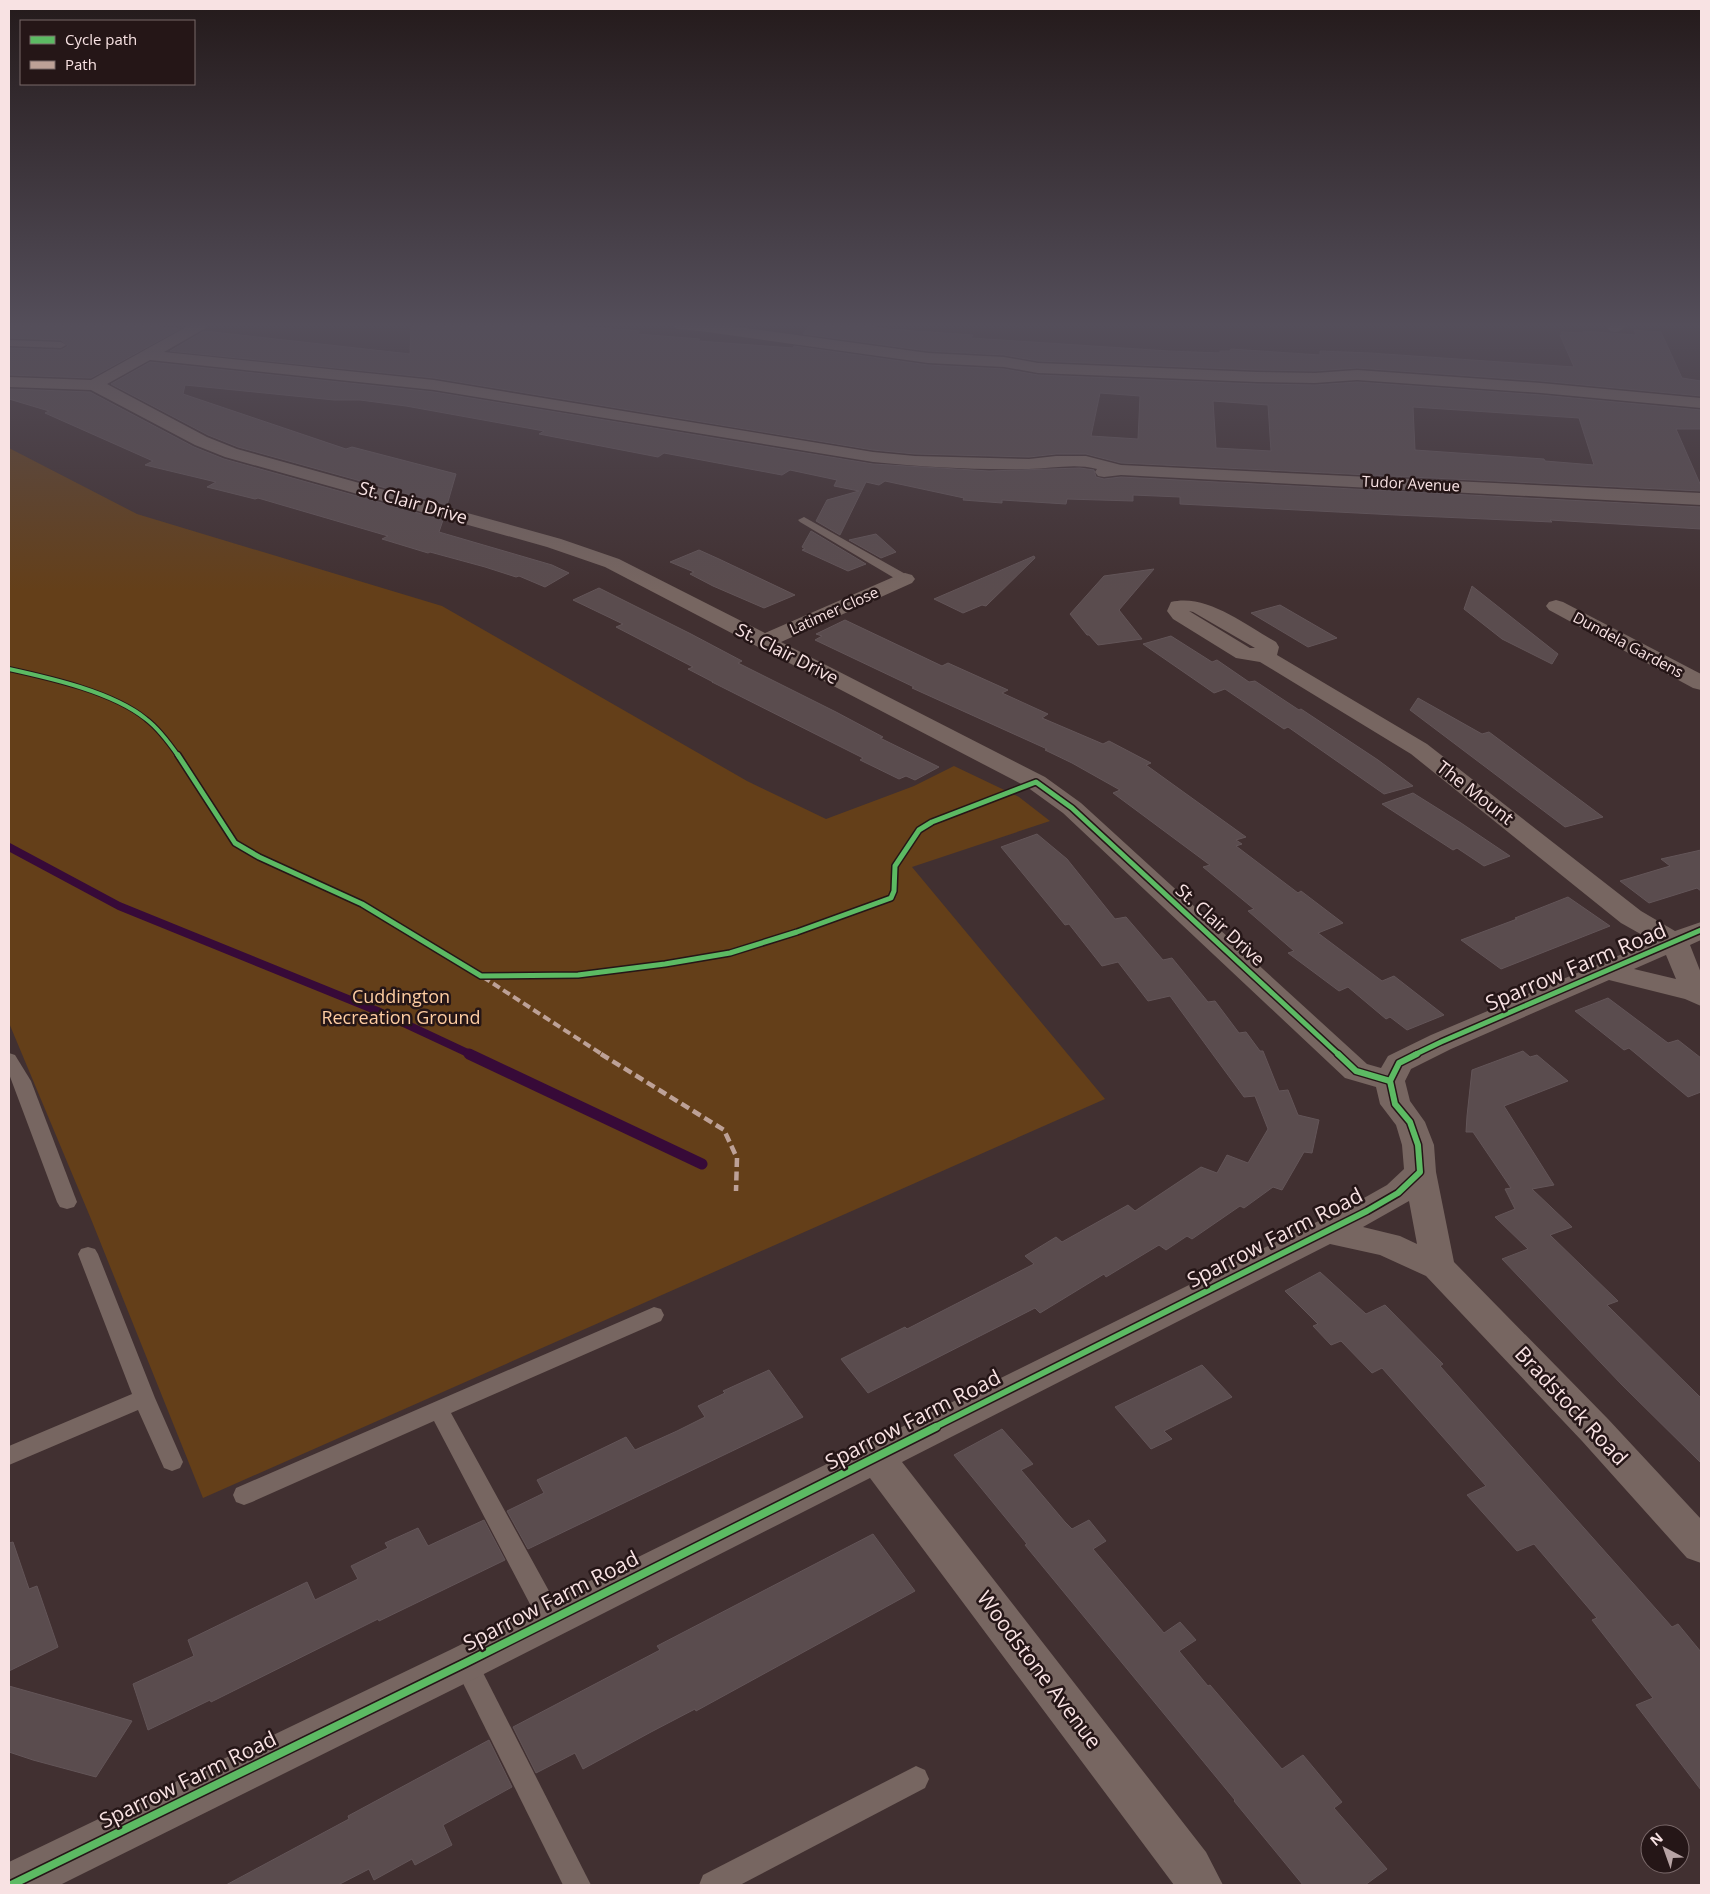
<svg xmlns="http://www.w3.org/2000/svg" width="1710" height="1894" viewBox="0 0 1710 1894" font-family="'Open Sans',sans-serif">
	<rect width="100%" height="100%" fill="#413031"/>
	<path fill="#643f19" d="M9 448 137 514 442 606 747 781 826 819 914 786 954 766 1019 797 1050 821 912 867 1105 1099 203 1498 91 1219 9 1023Z"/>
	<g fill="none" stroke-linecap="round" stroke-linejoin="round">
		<path stroke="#370a38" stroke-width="8" d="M9 847 119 906 380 1012 472 1055"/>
		<path stroke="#370a38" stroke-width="11" d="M469 1054 702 1164"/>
	</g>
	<g fill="#5a4c4e" stroke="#635558" fill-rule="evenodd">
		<path d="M9 326H152L180 329 91 378 9 375V348L61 350 68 346 61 340 9 338Z"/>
		<path d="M411 326H571L640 331 637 334 700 339 698 341 793 348 794 346 928 365 1004 369 1038 375 1257 384 1315 385 1357 382 1541 395 1701 410V429H1676L1701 486V491L1121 463 1086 454H1056L1029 457 915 454 873 450 434 378 170 351 204 331 410 354ZM1100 393 1140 396 1138 439 1091 436ZM1213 401 1268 405 1271 451 1216 448ZM1413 407 1579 418 1594 465 1545 461 1544 459 1415 450Z"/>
		<path d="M809 326H875L874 328 973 335 971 338 1169 351 1220 353V351H1230L1231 349 1320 355V351L1370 353 1574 367 1560 335H1563L1561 332 1584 333 1583 331 1636 335 1634 330 1661 332 1682 378 1701 381V396L1541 381 1357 368 1315 371 1257 370 1038 361 1004 355 928 351 803 334Z"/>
		<path d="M150 362 434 392 873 464 989 471 1080 468 1094 470 1096 477 1104 479 1121 477 1701 507V529L1550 520 1552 522 1396 515 1180 504V497L1133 495V501L1067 499 1066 504 1002 500V503L963 500 964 498 885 481 879 485 866 482 840 535 816 521 827 500 859 491 834 486 837 480 790 470 782 475 664 453 658 457 539 434 544 431 406 406 360 400H334L185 385 183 394 346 449 352 447 456 474 447 505 238 447 208 435 111 384Z"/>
		<path d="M9 389 90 392 194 447 224 459 443 520 439 532 552 565 569 573 545 587 519 576 516 577 485 567 430 552 428 553 382 539 388 536 258 498 255 499 207 487 216 482 145 465 153 461 45 413 49 411 9 399Z"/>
		<path d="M811 531 866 564 848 571 802 550 805 549 802 547Z"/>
		<path d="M876 534 896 552 881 558 849 540Z"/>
		<path d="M699 550 719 559 795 595 764 608 713 586 690 574 694 572 670 562Z"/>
		<path d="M1034 556 1035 558 986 606 982 605 963 613 934 599Z"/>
		<path d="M1154 569 1119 610 1142 639 1098 645 1089 635H1087L1070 614 1104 576Z"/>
		<path d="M1472 586 1558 654 1552 664 1502 639 1464 609Z"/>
		<path d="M599 588 691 634 742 661 738 663 836 712 883 737 880 738 939 767 915 780 906 776 899 779 860 760 863 758 712 682H713L688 669 693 667 616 627 623 624 573 600Z"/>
		<path d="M1280 605 1337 638 1308 647 1251 613Z"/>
		<path d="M845 620 942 666 948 663 1008 690 1002 693 1048 714 1042 718 1103 744 1109 741 1151 763 1146 765 1246 837 1236 840 1242 844 1236 846 1298 893 1301 891 1343 923 1318 933 1382 981 1394 976 1444 1015 1407 1030 1390 1017 1386 1019 1348 987 1339 991 1288 953 1294 951 1248 911 1254 909 1203 867 1210 865 1113 793 1120 790 1072 763 1045 750 1047 749 912 688 914 687 815 640 822 636 816 634Z"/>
		<path d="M1171 636 1212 662 1217 660 1249 682 1255 681 1299 710 1301 709 1378 760 1413 786 1384 794 1288 727 1284 729 1225 689 1214 693 1143 644Z"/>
		<path d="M1418 698 1482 734 1489 732 1603 817 1565 827 1410 710Z"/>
		<path d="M1413 793 1461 823 1510 856 1484 866 1457 848 1453 850 1382 804Z"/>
		<path d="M1037 834 1067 859 1115 919 1126 917 1163 960 1172 958 1208 1002 1215 1001 1239 1033 1246 1032 1260 1051H1263L1279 1091 1288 1090 1298 1115 1319 1120 1312 1153 1304 1152 1282 1190 1273 1187 1244 1208 1240 1206 1192 1239 1187 1236 1166 1250 1159 1245 1106 1277 1104 1274 1040 1313 1035 1308 868 1393 841 1359 905 1327 907 1329 1034 1264 1025 1256 1056 1237 1062 1242 1128 1205 1135 1211 1201 1167 1217 1173 1227 1155 1248 1163 1268 1129 1255 1096 1244 1097 1170 996 1148 1001 1118 962 1102 966 1069 924 1065 925 1001 847Z"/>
		<path d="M1701 850V891L1697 888 1649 903 1620 881 1670 866 1661 859Z"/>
		<path d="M1568 897 1610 926 1501 969 1461 940 1517 919 1515 918Z"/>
		<path d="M1608 998 1668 1043 1678 1040 1701 1058V1092L1688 1097 1629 1048 1624 1050 1575 1011Z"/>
		<path d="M1523 1051 1530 1057 1537 1055 1568 1081 1504 1106 1554 1185 1532 1189 1572 1227 1550 1235 1618 1301 1607 1305 1701 1398V1463L1622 1385 1502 1259 1528 1249 1495 1217 1515 1209 1505 1189 1511 1188 1473 1132H1466L1467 1116 1472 1070Z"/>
		<path d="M1320 1272 1366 1314 1385 1305 1443 1364 1440 1366 1672 1627 1678 1624 1701 1652V1790L1636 1705 1653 1698 1592 1620 1597 1618 1534 1544 1517 1551 1467 1495 1486 1486 1382 1368 1372 1373 1341 1341 1331 1345 1313 1326 1318 1324 1285 1291Z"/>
		<path d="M1202 1365 1232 1397 1164 1431 1172 1439 1151 1449 1115 1407Z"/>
		<path d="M769 1370 803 1417 528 1549 507 1511 544 1493 537 1480 626 1437 635 1450 677 1431 705 1417 698 1406 725 1393 723 1391Z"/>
		<path d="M1002 1429 1033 1464 1021 1470 1065 1522 1072 1529 1089 1520 1106 1541 1093 1549 1164 1633 1180 1622 1196 1640 1179 1651 1208 1686 1210 1685 1282 1769 1303 1755 1342 1802 1334 1808 1387 1869 1365 1885H1303L1234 1801 1235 1800 1076 1607 1025 1545 1027 1544 954 1455Z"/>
		<path d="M484 1520 505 1560 379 1621 378 1619 211 1702 210 1700 148 1730 133 1684 194 1656 188 1640 307 1582 315 1600 358 1579 351 1566 388 1548 385 1543 418 1528 428 1546Z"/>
		<path d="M873 1534 915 1591 696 1711 695 1709 651 1732 583 1769 575 1753 536 1773 513 1727 660 1650 657 1646Z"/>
		<path d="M13 1542 29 1589 37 1586 58 1647 9 1671V1543Z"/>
		<path d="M9 1686 73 1704 132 1721 96 1777 33 1760 9 1752Z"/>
		<path d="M489 1740 512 1787 443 1825 452 1845 415 1865 412 1859 374 1880 369 1869 338 1885H226L349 1819 348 1816Z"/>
	</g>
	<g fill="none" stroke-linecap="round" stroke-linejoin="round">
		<g fill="#776661" fill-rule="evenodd">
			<path d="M9 340 61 342 66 345 61 348 9 346Z"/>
			<path d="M804 517 909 576 911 579 909 582H901L800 522 798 520Z"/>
			<path d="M9 1053 15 1055 31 1081 77 1202 74 1207 67 1209 60 1207 57 1202 9 1074Z"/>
			<path d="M88 1247 95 1249 98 1254 155 1398 183 1462 180 1468 172 1471 164 1468 138 1410 9 1465V1446L132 1394 78 1254 81 1249Z"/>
			<path d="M654 1307 661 1309 664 1315 661 1321 451 1413 560 1611 563 1619 560 1627 551 1630 542 1627 434 1421 252 1502 244 1505 236 1502 233 1495 236 1488Z"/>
			<path d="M465 1652 474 1655 591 1885H563L453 1663 456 1655Z"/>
			<path d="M916 1766 925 1770 929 1779 925 1788 740 1885H699L703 1875Z"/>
		</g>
		<g fill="#776661" fill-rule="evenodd">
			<path d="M188 326H207L204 329 164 352 434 380 873 452 915 456 1029 459 1056 456H1086L1121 465 1701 493V505L1121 475 1104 477 1098 476 1095 472 1097 469C1074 463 1051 469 1028 469 976 470 924 467 873 462L434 390 150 360 107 384 207 437 237 449 561 539 619 559 765 633 898 575 905 573 912 575 915 579 912 583 781 642 1045 777 1081 803 1367 1064 1381 1068 1388 1056 1431 1035 1653 941 1621 923 1411 754 1260 662 1236 658 1173 619 1167 611 1171 602C1206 593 1246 625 1276 642L1279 647 1277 655 1427 744 1641 911 1675 931 1701 922V940L1690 945 1701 973V1006L1685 999 1609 980 1451 1049 1411 1069 1405 1081 1410 1101 1425 1122 1434 1145 1436 1172 1454 1262 1608 1419 1701 1519V1563L1687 1558 1582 1441 1426 1276 1380 1255 1330 1244 902 1462 1206 1852 1223 1885H1174L870 1478 480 1676 60 1885H9V1862L450 1650 1355 1203 1387 1185 1404 1169 1402 1145 1396 1125 1380 1104 1376 1087 1345 1078 1063 813 1027 787 605 567 547 547 225 457 195 445 91 390 9 387V377L91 380ZM1189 611 1193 612 1255 648H1250ZM1666 955 1676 979 1634 969ZM1409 1201 1417 1244 1400 1236 1363 1227Z"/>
			<path d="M674 326H731L928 353 1004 357 1038 363 1257 372 1315 373 1357 370 1541 383 1701 398V408L1541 393 1357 380 1315 383 1257 382 1038 373 1004 367 928 363 700 331 677 329Z"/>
			<path d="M1609 326H1625C1620 332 1617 333 1610 331L1607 328Z"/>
			<path d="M1556 600 1563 602 1701 674V690L1693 688 1549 610 1546 606 1549 602Z"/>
		</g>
		<path stroke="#bda197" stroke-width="4" stroke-dasharray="8 4" stroke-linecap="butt" d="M483 977 603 1055"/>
		<path stroke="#bda197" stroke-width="4.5" stroke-dasharray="9 4.5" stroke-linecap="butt" d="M601 1054 724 1130 737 1158 736 1191"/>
		<g stroke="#251617" stroke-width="6">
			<path id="cycleway-far3" d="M9 669C50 678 113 692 146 719 158 728 170 744 179 757"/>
		</g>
		<g stroke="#251617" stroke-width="8">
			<g id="cycleway-far2">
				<path d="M178 755 235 843 259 857 362 904 481 976 578 975 665 964 730 953 797 932 891 898 894 891 895 866 919 830 932 822 1036 782 1072 808 1339 1055"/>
				<path d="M1414 1055 1441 1042 1701 930"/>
			</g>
		</g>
		<g stroke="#251617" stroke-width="9">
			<g id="cycleway-far1">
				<path d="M1338 1054 1356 1071 1390 1081"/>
				<path d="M933 1428 1367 1211 1398 1193 1420 1172 1418 1145 1410 1122 1395 1104 1390 1081 1399 1063 1417 1054"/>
			</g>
		</g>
		<g stroke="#251617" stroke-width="11">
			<path id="cycleway" d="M11 1885 465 1663 936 1427"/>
		</g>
		<use href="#cycleway-far3" stroke="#5cba63" stroke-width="4"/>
		<use href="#cycleway-far2" stroke="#5cba63" stroke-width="5"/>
		<use href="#cycleway-far1" stroke="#5cba63" stroke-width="6"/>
		<use href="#cycleway" stroke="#5cba63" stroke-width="8"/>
	</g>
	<linearGradient id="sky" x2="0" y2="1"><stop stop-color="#241a1b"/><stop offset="0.55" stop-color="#544e5a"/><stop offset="1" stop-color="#544e5a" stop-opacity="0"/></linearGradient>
	<rect width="1710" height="591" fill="url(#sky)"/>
	<g text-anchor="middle" stroke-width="5" stroke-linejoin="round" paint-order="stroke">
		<g font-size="15" fill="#f8e2e3" stroke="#251617">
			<text transform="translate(1411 484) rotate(3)" y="5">Tudor Avenue</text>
			<text transform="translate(834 611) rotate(-24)" y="5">Latimer Close</text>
			<text transform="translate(1628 645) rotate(28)" y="5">Dundela Gardens</text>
		</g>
		<g font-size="18" fill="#f8e2e3" stroke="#251617">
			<text transform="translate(413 503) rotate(16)" y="6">St. Clair Drive</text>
			<text transform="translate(787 654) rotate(27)" y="6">St. Clair Drive</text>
			<text transform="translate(1475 793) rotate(38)" y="6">The Mount</text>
			<text transform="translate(1220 925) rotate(42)" y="6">St. Clair Drive</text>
		</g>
		<g font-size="18" fill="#fecda2" stroke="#251617">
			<text x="401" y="1003">Cuddington<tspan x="401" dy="21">Recreation Ground</tspan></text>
		</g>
		<g font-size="21" fill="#f8e2e3" stroke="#251617">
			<text transform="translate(1576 967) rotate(-23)" y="7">Sparrow Farm Road</text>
			<text transform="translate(1275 1238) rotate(-27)" y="7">Sparrow Farm Road</text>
			<text transform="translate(1571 1406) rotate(47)" y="7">Bradstock Road</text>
			<text transform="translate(913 1420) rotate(-27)" y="7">Sparrow Farm Road</text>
			<text transform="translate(551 1601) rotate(-27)" y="7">Sparrow Farm Road</text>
			<text transform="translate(1039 1670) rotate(53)" y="7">Woodstone Avenue</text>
			<text transform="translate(188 1780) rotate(-26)" y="7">Sparrow Farm Road</text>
		</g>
	</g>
	<rect width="1710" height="1894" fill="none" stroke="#f8e2e3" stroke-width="20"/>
	<rect x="20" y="20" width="175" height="65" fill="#251617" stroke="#796869"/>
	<rect x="30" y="36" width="25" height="8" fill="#5cba63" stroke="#796869"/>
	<text x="65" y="45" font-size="15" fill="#f8e2e3">Cycle path</text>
	<rect x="30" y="61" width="25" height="8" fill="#bda197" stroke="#796869"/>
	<text x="65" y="70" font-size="15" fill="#f8e2e3">Path</text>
	<g transform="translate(1665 1849) rotate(319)"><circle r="24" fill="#251617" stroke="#796869"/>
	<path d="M0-4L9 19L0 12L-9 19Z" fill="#b8a4a5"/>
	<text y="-8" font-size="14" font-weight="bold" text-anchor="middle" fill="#f8e2e3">N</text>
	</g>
</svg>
